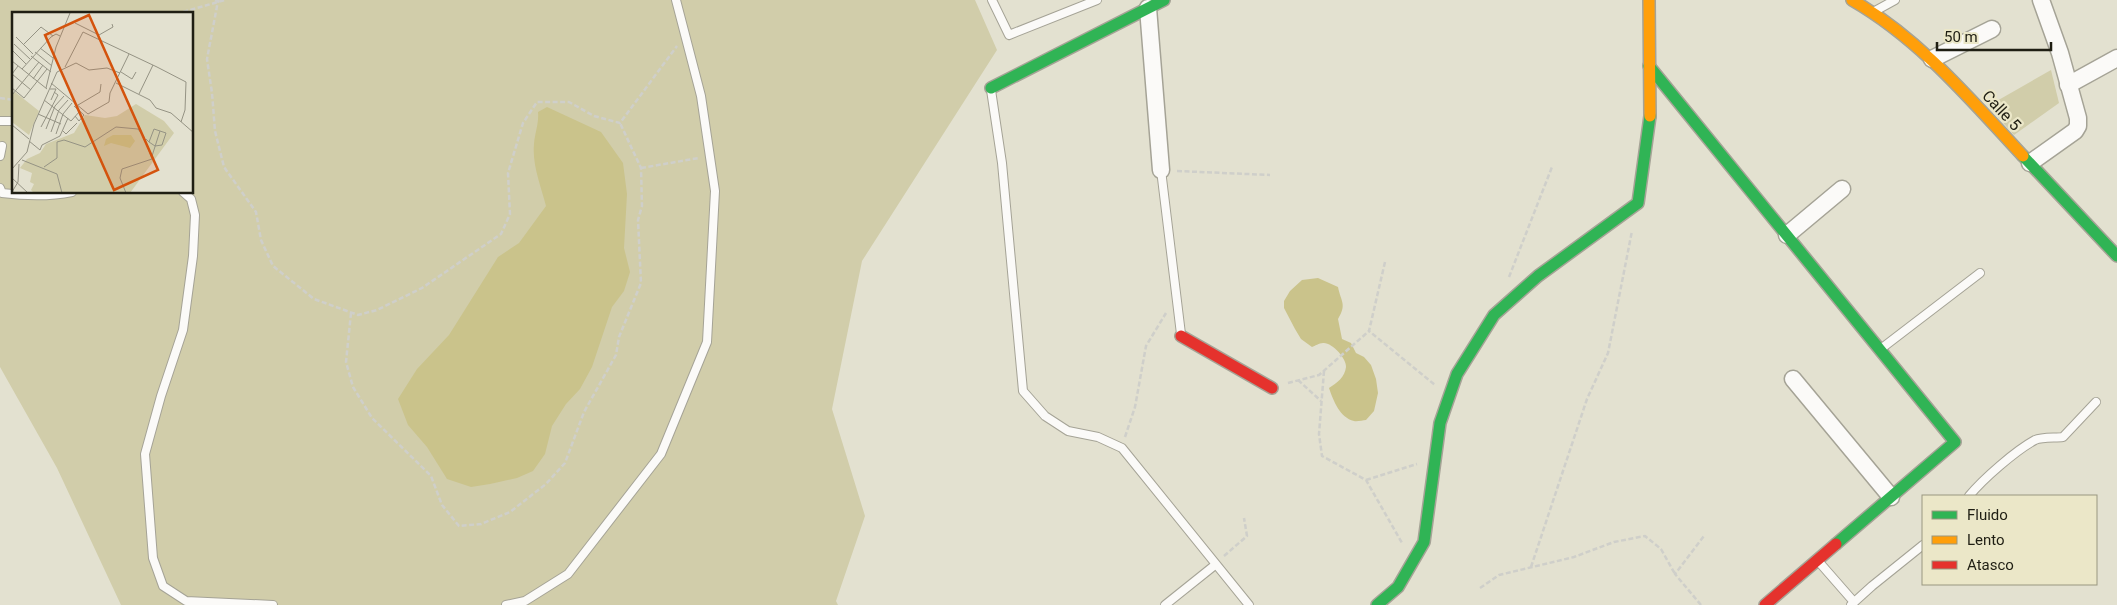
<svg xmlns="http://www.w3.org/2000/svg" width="2117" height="605" viewBox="0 0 2117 605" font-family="Roboto,sans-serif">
	<rect width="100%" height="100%" fill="#e3e1d0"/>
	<g fill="#d1cdaa" fill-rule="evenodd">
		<path d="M0 0H975L997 50 862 261 832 409 865 516 836 601 838 605H121L57 468 0 367ZM14 14H192V192H14Z"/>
		<path d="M2051 70 2059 103 2014 135 1988 106Z"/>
	</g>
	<g fill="#cac38b">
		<path d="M547 107 601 132 623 163 627 194 624 248 630 272 624 291 612 307 592 367 580 389 566 404 552 426 545 454 533 471 517 478 490 484 471 487 447 479 427 447 408 425 398 399 417 369 449 335 498 257 519 243 546 206C541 186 532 165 534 144 535 132 539 124 538 112Z"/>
		<path d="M1318 278 1338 287C1341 302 1347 304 1338 319L1342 339 1351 343 1356 353 1364 357 1371 365 1376 379 1378 393 1374 411 1366 420C1363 420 1357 422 1354 421 1340 418 1333 400 1329 388 1337 383 1345 377 1346 367 1347 359 1332 342 1323 343 1319 343 1315 346 1312 347L1301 339 1295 329 1284 308V301L1290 291 1302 280Z"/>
	</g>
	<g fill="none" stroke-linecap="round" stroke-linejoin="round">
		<g stroke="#a5a396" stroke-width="10">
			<g id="lane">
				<path d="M992 0 1009 35 1097 0"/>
				<path d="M1875 11 1895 0"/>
				<path d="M991 90 1002 163 1023 391 1045 416 1068 431 1098 437 1122 448 1249 605"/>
				<path d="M0 121H14"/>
				<path d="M0 156 2 146"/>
				<path d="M1161 170 1181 334"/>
				<path d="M0 188 2 193C26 196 48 197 72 192"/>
				<path d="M183 192 191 199 195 215 193 256 183 330 161 396 145 454 153 558 163 586 186 601 273 605"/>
				<path d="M1882 348 1980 273"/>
				<path d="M1969 496C1983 479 2015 451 2035 440 2042 437 2055 438 2063 437L2096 402"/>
				<path d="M1819 562 1854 602"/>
				<path d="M506 605 525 601 568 574 661 454 707 342 715 191 701 96 676 0"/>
				<path d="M1165 605 1215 565"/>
				<path d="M1851 605 1872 586 1923 545"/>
			</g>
		</g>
		<g stroke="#a5a396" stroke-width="19">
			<g id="street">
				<path d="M1148 8 1161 170"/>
				<path d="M1932 59 1992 29"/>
				<path d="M2068 85 2117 58"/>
				<path d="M2030 163 2075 131 2078 126V118L2060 53 2041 0"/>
				<path d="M1787 235 1842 189"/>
				<path d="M1793 379 1891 497"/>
			</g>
		</g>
		<g stroke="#a5a396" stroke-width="14">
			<g id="fast">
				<path d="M1649 66 1955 442 1836 544"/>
				<path d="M991 88 1164 0"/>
				<path d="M2023 156 2117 256"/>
				<path d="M1377 605 1398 587 1424 542 1440 423 1457 374 1494 315 1538 276 1638 203 1650 116"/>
			</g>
		</g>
		<g stroke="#a5a396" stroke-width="14">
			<g id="slow">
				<path d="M1649 0 1650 116"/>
				<path d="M1852 0C1920 39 1970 99 2023 156"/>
			</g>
		</g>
		<g stroke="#a5a396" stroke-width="14">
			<g id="jam">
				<path d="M1181 336 1272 388"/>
				<path d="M1765 605 1836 544"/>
			</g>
		</g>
		<g stroke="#cfcfca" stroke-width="2.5" stroke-dasharray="5 2.5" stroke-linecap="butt">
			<path d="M215 0 218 1 207 59 212 93 215 131 224 167 256 212 261 240 273 266 314 299 358 315 377 310 422 288 501 234 510 214 508 173 523 123 537 102H569L594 116 620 123 677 46"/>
			<path d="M176 14 225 0"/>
			<path d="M0 98 14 100"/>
			<path d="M641 168 699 158"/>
			<path d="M1177 171 1270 175"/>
			<path d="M1385 262 1369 331 1435 385"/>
			<path d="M1509 277 1552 167"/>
			<path d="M351 313 346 362 353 387 372 418 431 476 442 505 459 526 481 524 510 512 546 484 565 463 584 412 616 355 619 337 641 283 638 220 642 206 641 168 620 123"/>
			<path d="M1324 371 1319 434 1322 456 1366 480 1402 543"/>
			<path d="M1298 380 1321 401"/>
			<path d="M1288 383 1319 375 1369 331"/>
			<path d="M1125 437 1135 407 1146 346 1166 313"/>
			<path d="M1366 480 1417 464"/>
			<path d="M1224 556 1247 536 1244 518"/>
			<path d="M1531 567 1587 399 1608 353 1632 231"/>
			<path d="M1480 588 1499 575 1574 557 1614 542 1645 536 1661 549 1675 574"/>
			<path d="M1701 605 1675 574 1704 536"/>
		</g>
		<use href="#lane" stroke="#fbfaf8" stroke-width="8"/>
		<use href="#street" stroke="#fbfaf8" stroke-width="16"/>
		<use href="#fast" stroke="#30b455" stroke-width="11"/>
		<use href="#slow" stroke="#ff9f0a" stroke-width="11"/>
		<use href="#jam" stroke="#e5322d" stroke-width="11"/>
	</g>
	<g text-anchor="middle" stroke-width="4.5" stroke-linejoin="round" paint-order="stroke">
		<g font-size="16" fill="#1f1e13" stroke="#ebe7c8">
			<text transform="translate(2002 110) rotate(47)" y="6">Calle 5</text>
		</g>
	</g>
	<g transform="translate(12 12)">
		<rect width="181" height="181" fill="#e3e1d0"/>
		<path d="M3 80 27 99 17 123 0 110V83ZM124 92 152 109 162 121 118 181H22L19 178 22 172 18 170 20 161 8 156 15 147 28 141 34 132 62 121 73 103 93 106 105 104Z" fill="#d1cdaa"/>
		<path d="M101 123H119L123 129 118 136 99 131 92 134 94 127Z" fill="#cac38b"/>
		<path fill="none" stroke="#959384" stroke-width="1" d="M63 11 87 23 101 15 100 12M4 25 21 42M2 32 18 47M11 33 29 15 41 24M28 36 41 46M0 38 14 52M23 40 40 54M19 44 39 60M0 49 35 77M6 54 0 62 19 78M53 55 71 20 145 55 174 70 173 98 169 110M10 57 39 25 44 22 48 24M109 60 120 67 124 60M21 67 31 53M39 71 76 102 97 90 98 81 117 42M104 71 138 88 144 96 159 101 182 121M0 76 12 86 35 57M34 76 44 35 58 1M38 77H44L39 88M127 82 141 53M0 83 27 50M32 88 59 109 68 99M66 93 88 80 89 72M62 94 72 103 67 109 63 104M26 102 49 112M0 113 17 127M29 115 46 83 42 80M34 117 43 94 52 84M51 119 54 122 65 111M39 120 47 98 56 88M44 122 51 102 60 91M134 127 137 130 143 134 150 133 154 121 142 117 137 130M17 129 28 138 30 133 48 124 56 106M140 144 148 119M10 148 45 162 50 181M32 155 45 146V130L52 128 73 135 104 115 126 117 132 125 140 147 110 157 108 166 114 181M0 157 15 140 22 112 45 60 64 51 77 58 95 56 108 61M0 166 16 181M0 180 6 170 7 152"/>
		<path fill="#d4530d" fill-opacity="0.15" stroke="#d4530d" stroke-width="2.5" d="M77 3 146 158 102 178 33 23Z"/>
		<rect width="181" height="181" fill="none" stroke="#1f1e13" stroke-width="2.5"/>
	</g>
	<rect x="1922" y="495" width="175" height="90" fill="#ebe7c8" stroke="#999780"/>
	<rect x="1932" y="511" width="25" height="8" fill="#30b455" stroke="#999780"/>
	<text x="1967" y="520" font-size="15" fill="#1f1e13">Fluido</text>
	<rect x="1932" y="536" width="25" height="8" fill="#ff9f0a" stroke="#999780"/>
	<text x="1967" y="545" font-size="15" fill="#1f1e13">Lento</text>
	<rect x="1932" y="561" width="25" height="8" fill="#e5322d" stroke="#999780"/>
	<text x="1967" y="570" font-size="15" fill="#1f1e13">Atasco</text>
	<path d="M1937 42v8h114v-8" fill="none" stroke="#1f1e13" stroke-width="2.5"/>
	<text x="1944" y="42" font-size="15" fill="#1f1e13" stroke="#ebe7c8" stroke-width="4" paint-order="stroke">50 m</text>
</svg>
